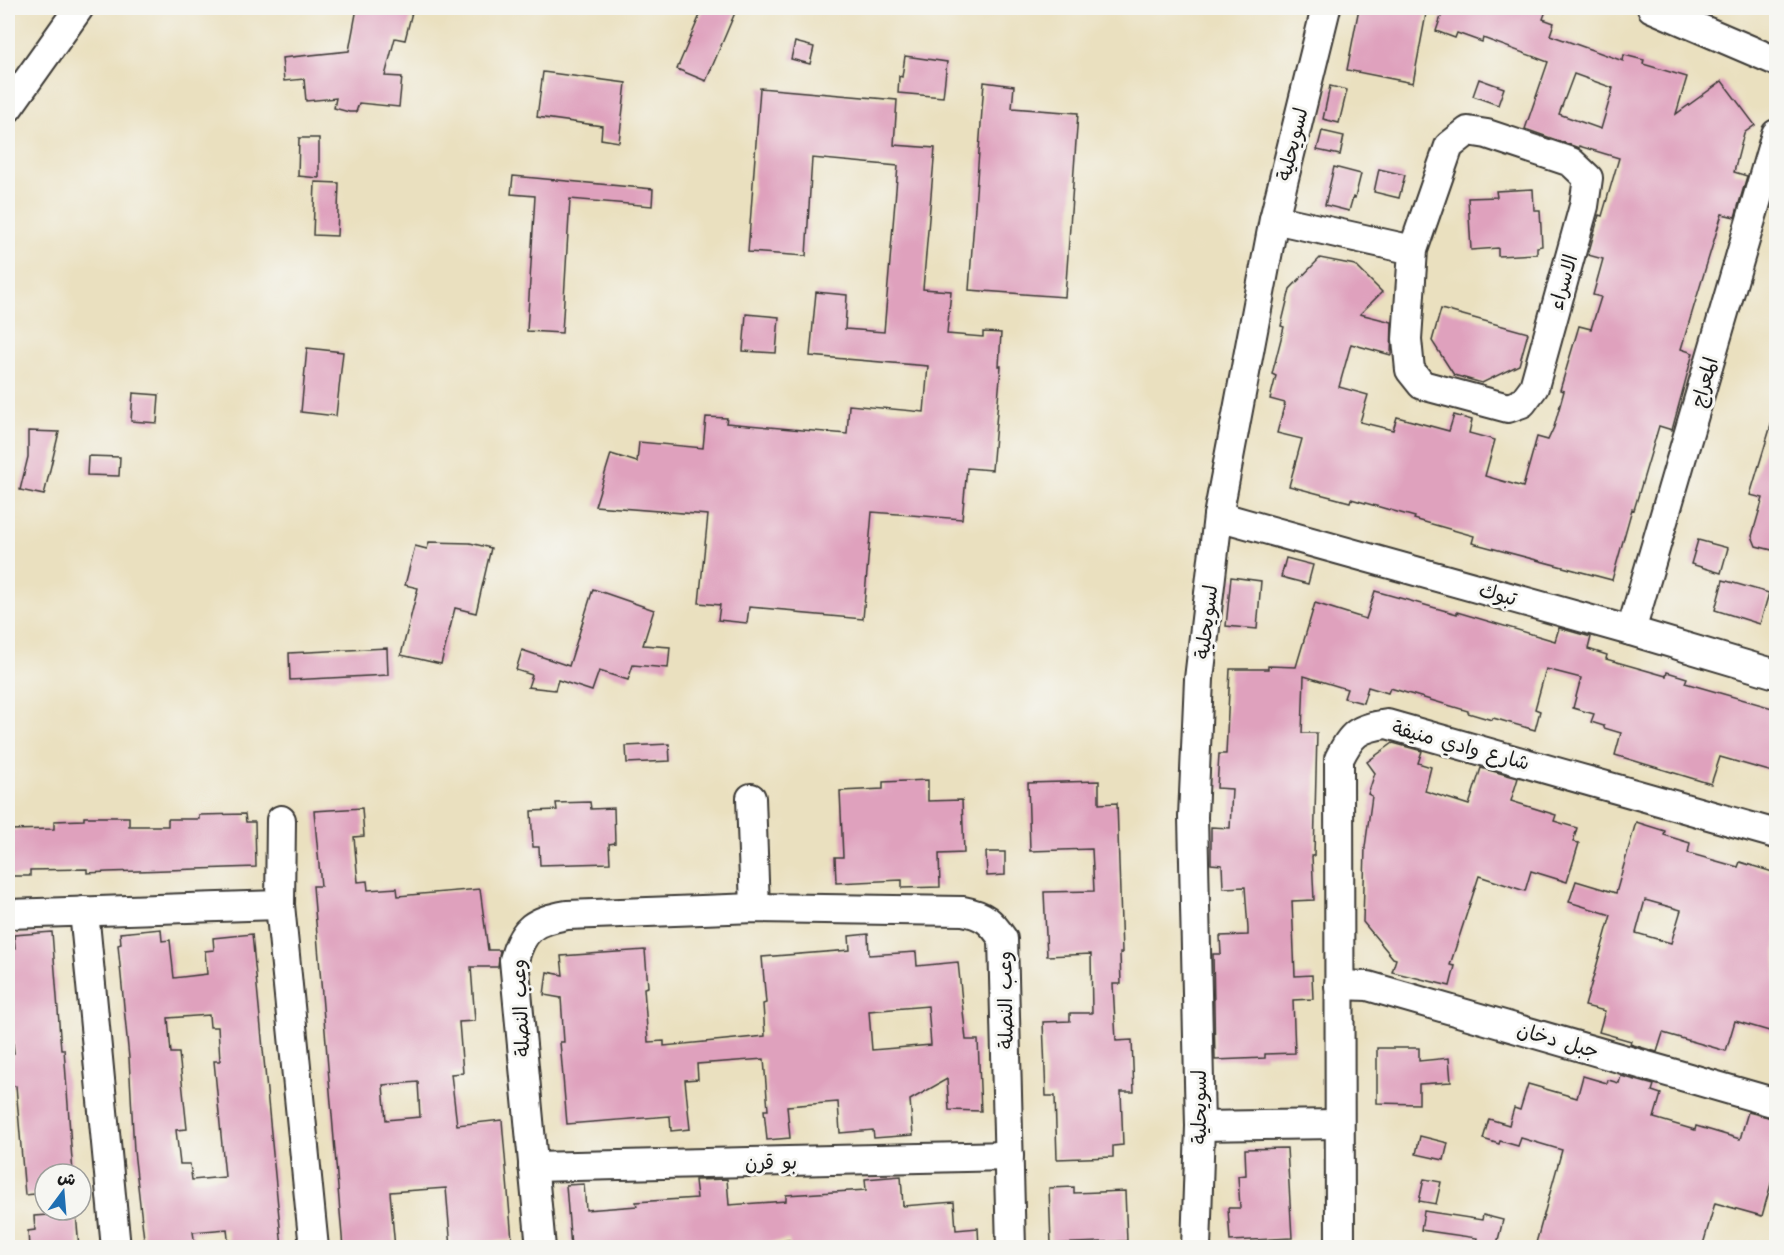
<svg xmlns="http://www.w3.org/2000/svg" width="1784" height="1255" viewBox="0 0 1784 1255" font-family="Kalam,'Playpen Sans Arabic',sans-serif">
	<rect width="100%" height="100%" fill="#f6f6f2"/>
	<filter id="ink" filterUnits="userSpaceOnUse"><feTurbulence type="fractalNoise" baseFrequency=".0167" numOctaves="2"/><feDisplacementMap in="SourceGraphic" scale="12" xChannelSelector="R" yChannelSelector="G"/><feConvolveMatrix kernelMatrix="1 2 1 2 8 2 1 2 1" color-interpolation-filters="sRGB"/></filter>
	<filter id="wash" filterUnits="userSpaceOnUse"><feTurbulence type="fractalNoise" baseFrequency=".008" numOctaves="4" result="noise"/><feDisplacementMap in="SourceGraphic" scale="24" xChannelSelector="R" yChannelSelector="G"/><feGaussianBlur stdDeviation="1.35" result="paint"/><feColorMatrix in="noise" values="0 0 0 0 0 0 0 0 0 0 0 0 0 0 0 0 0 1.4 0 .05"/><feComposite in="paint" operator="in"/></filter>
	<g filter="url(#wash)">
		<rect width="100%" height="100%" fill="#eae0bf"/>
		<g id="blocks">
			<g fill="#dfa1bd" fill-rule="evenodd">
				<path d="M357 8H413L405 40 395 38 385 76 402 77 399 107 359 103 356 112H349L334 108 336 98 306 101 304 79 284 81 282 58 349 51Z"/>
				<path d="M703 8H737L706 81 677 69Z"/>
				<path d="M1359 8H1393L1426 14 1413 83 1347 70Z"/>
				<path d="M1444 8H1547L1543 19 1554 23 1550 35 1623 61 1624 55 1644 60 1643 64 1687 77 1676 114 1722 81 1755 125 1744 133 1734 172 1747 176 1735 217 1722 214 1681 349 1693 353 1672 430 1659 426 1634 510 1632 509 1612 580 1472 543 1474 536 1414 519 1415 517 1351 499 1350 502 1289 486 1302 439 1277 433 1285 403 1270 399 1276 376 1272 374 1284 327 1281 326 1290 289 1320 258 1355 265 1382 292 1360 314 1392 322 1391 355 1351 344 1339 387 1368 395 1360 422 1393 430 1397 417 1449 431 1454 415 1472 420 1469 433 1495 440 1485 476 1523 487 1537 437 1548 440 1554 427 1564 391 1560 390 1579 326 1591 329 1601 297 1593 295 1603 259 1588 255 1599 215 1602 216 1619 158 1579 146V148L1525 129 1548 62 1483 38 1482 42 1457 33 1455 38 1436 31ZM1574 74 1613 88 1601 129 1559 114Z"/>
				<path d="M795 42 814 47 810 64 791 59Z"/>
				<path d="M905 56 947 62 943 97 898 93 899 76 902 77Z"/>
				<path d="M543 72 626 83 619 142 601 139 602 126 537 117Z"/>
				<path d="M1479 79 1504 88 1498 105 1473 96Z"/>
				<path d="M984 82 1014 86 1012 108 1078 113 1065 297 969 290Z"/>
				<path d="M1330 86 1347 90 1339 123 1323 119Z"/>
				<path d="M760 88 897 100 894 145 935 148 923 289 951 291 947 334 983 337V332L1001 333 999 366H1001L992 470 967 468 962 519 872 512 863 619 796 613V611L749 607 747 623 718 620 720 605 699 603 708 515 595 506 611 454 637 462 639 442 703 448 706 417 727 418 726 423 847 434 849 405 924 412 928 366 810 356 816 292 847 295 845 329 884 332 898 166 812 158 806 256 748 252Z"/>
				<path d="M1322 131 1344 136 1340 155 1317 150Z"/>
				<path d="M299 138H319V178L298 176Z"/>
				<path d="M1334 167 1361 174 1355 198 1353 197 1349 211 1325 205Z"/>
				<path d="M1379 169 1405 175 1399 198 1374 192Z"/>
				<path d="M513 176 653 189 652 206 570 199 562 333 527 331 535 196 511 194Z"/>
				<path d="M315 182 339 183 337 236 313 235Z"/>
				<path d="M1533 189 1534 210H1540L1542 246 1537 247V254L1498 256V248L1471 250 1468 198 1497 197 1496 191Z"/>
				<path d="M1441 309 1528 333 1519 365 1482 383 1454 375 1432 341Z"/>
				<path d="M746 314 779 317 776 353 743 351Z"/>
				<path d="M307 348 343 352 336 416 301 412Z"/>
				<path d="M133 393 159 395 157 423 131 421Z"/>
				<path d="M1772 422 1776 423V551L1756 546 1752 536 1763 498 1750 495Z"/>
				<path d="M28 431 59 432 44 495 20 490 28 457Z"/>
				<path d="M88 456 120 457 119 476 87 475Z"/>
				<path d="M1698 540 1728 548 1721 573 1691 564Z"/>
				<path d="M429 542 470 543 491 548 476 613 455 608 441 664 401 655 418 588 405 585 415 546 427 549Z"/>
				<path d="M1286 558 1313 565 1308 584 1281 577Z"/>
				<path d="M1231 577 1261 581 1257 629 1226 626Z"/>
				<path d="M1723 580 1769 593 1760 624 1715 610Z"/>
				<path d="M593 589 654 610 643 645 670 647 668 668 633 665 628 680 599 671 592 691 558 680 555 690 528 687 532 675 516 670 522 650 569 666Z"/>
				<path d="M1375 591 1457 614V612L1555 641 1559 628 1591 637 1588 649 1607 655 1606 659 1666 676 1667 672 1687 678 1685 683 1776 709V773L1720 757 1711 784 1615 755 1621 733 1604 728V726L1591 722 1594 714 1573 708 1581 678 1546 669 1535 709 1540 711 1535 730 1493 718 1492 720 1468 713V711L1390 688 1388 693 1368 687 1363 703 1344 698 1347 689 1304 676 1302 733H1317L1314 856H1312L1314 900 1292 901 1295 976 1312 975 1313 999 1293 1000 1295 1053 1265 1054V1058L1215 1060 1213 954H1221L1220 936 1248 935V929L1245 887 1223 888 1222 865 1211 864V827L1230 828 1232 789 1217 788 1219 754H1226L1230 669H1268V666L1296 667 1315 603 1366 619Z"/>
				<path d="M387 648 388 675 290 680 289 653Z"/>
				<path d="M1393 743 1422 751 1418 763 1431 767 1425 791 1469 805 1481 768 1518 778 1511 801 1556 815 1554 821 1577 828 1573 842 1579 843 1567 882 1531 871 1525 891 1479 876 1450 965 1455 966 1450 986 1392 972 1396 959 1393 958 1363 922 1365 847 1372 796 1368 794 1375 773 1367 762Z"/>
				<path d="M669 744 670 761 627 763 626 746Z"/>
				<path d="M928 780V801L962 800 964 853 939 854 940 887 902 888V880L836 883 835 857H843L840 791 883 789V782Z"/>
				<path d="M1099 781V804L1117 803 1122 953H1120L1121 984H1113L1116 1041 1132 1040 1134 1092H1121L1123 1145 1113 1146V1157L1057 1159 1055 1096H1046L1043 1022 1070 1021V1013H1092L1091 954 1047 956 1044 892 1094 891 1092 849 1030 851 1028 783Z"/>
				<path d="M590 802 591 809 614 808 615 843 609 844 610 863 540 865 539 847H533L531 811 557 810 556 803Z"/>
				<path d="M362 808 364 836 354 837 358 882 367 881 368 890 397 888 398 896 480 889 488 950H500L498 967H471L475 1021 459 1022 463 1073 451 1074 457 1125 502 1120 512 1240 472 1243 473 1248H451L446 1188 390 1192 395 1248H343L313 886H321L314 811ZM418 1082 420 1117 386 1120 383 1085Z"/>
				<path d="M245 814 246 822H255L256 867 108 872 87 873V869L30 870V876H8V830L54 829V821L84 820V817H129V826H168V819H199V815Z"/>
				<path d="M1636 822 1665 831 1664 835 1690 843 1688 853 1738 867 1740 862 1776 873V1033L1735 1021 1726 1051 1663 1033 1657 1052 1630 1044 1631 1041 1599 1032 1605 1011 1585 1006 1611 915 1569 902 1576 881 1616 893ZM1645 900 1681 910 1671 943 1636 933Z"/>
				<path d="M986 852H1005V875L987 876Z"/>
				<path d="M161 929 162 941 170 940 174 978 207 974 205 951 214 950 213 938 252 934 282 1248H229L227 1229 193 1232 195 1245 186 1248H145L134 1151 129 1058 118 945 121 944 120 933ZM209 1015 210 1027H218L220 1061H214L225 1177 192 1180 190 1164H180L176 1130 187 1129 179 1053H171L168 1018Z"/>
				<path d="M52 932 61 1049H64L73 1174H45V1193L25 1195 16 1086 8 1087V1062L12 1061V1053H14L9 1006H11L8 949 15 948 14 935Z"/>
				<path d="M868 934 869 955 916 952 917 966 958 962 966 1040H978L981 1111 949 1110 947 1079 910 1100 913 1135 874 1138 873 1130 840 1133 838 1102 787 1106 790 1138 767 1140 764 1110H768L764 1059 697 1064 698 1079 685 1080 690 1129 671 1131 670 1116 567 1124 560 1042H564L561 998 544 995 547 972 563 975 561 956 645 950 648 987 644 988 648 1042 664 1041V1046L765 1036 763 1004 766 1003 762 957 850 950 849 936ZM928 1006 931 1045 872 1050 869 1011Z"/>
				<path d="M1377 1048H1419V1061L1449 1058 1451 1082 1419 1084V1104L1377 1103Z"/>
				<path d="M1583 1076 1607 1083 1608 1080 1619 1083 1621 1076 1654 1085 1652 1091 1661 1094 1654 1118 1695 1130 1696 1126 1740 1139 1748 1112 1776 1119V1166L1762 1216 1715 1203 1702 1248H1550L1536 1243 1562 1150 1521 1138 1518 1146 1500 1141 1499 1144 1483 1139 1489 1119 1509 1125 1514 1108 1520 1110 1528 1084 1577 1098Z"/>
				<path d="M1420 1136 1448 1143 1444 1160 1416 1154Z"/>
				<path d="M1287 1148 1292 1238 1230 1241 1228 1208H1240L1238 1176 1246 1175 1245 1149Z"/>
				<path d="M901 1176 903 1206 954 1202 956 1230 978 1228 979 1248H790L789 1240 723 1248H571L566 1185 584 1184 586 1210 637 1206 636 1202 697 1198 695 1180 727 1179 729 1205 786 1201V1195L866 1190 865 1179Z"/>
				<path d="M1424 1179 1441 1182 1436 1204 1419 1201Z"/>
				<path d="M1074 1187V1193L1125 1191 1127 1241 1051 1244 1049 1188Z"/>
				<path d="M1424 1211 1482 1220 1483 1215 1503 1220 1496 1248 1476 1242 1477 1238 1421 1230Z"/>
				<path d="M76 1213 79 1248H29L28 1231 35 1230 34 1216Z"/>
			</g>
		</g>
	</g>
	<g filter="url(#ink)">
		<use href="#blocks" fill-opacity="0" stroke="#3b3934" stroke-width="1.5"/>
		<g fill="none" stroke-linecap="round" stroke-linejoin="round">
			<g stroke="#3b3934" stroke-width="32">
				<g id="minor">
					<path d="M1652 8 1776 61"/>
					<path d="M8 108 79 8"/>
					<path d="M1274 219 1413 250 1449 146 1468 131 1487 134 1571 162 1588 178 1584 206 1534 387 1522 403 1508 408 1422 385 1410 370 1407 339 1413 250"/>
					<path d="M1218 516 1631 631 1776 674"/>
					<path d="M1631 631 1776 134"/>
					<path d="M751 798 755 908"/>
					<path d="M281 820 280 905 314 1248"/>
					<path d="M84 911 116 1248"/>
					<path d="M8 914 280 905"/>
					<path d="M1339 985 1368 986 1776 1103"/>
					<path d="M1200 1126 1339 1124"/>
					<path d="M533 1167 1009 1156"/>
					<path d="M541 1248 514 960C523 927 535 921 567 915L755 908 963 911C984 915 991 921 1003 939L1011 1248"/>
					<path d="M1196 1248 1200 1126 1193 817 1199 679 1218 516 1274 219 1326 8"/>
					<path d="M1340 1248 1339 759C1352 733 1358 728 1387 724L1776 834"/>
				</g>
			</g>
			<use href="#minor" stroke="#fff" stroke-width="28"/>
		</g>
	</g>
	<g text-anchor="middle" stroke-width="6" stroke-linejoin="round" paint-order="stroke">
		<g font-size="20" fill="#1c1c1c" stroke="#f6f6f2">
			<text transform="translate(1292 144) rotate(-76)" y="7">لسويحلية</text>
			<text transform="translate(1563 282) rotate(-74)" y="7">الاسراء</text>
			<text transform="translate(1704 382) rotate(-74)" y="7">المعراج</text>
			<text transform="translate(1498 594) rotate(15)" y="7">تبوك</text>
			<text transform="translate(1206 622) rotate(-83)" y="7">لسويحلية</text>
			<text transform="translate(1461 745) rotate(15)" y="7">شارع وادي منيفة</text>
			<text transform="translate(1005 1000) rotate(-91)" y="7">وعب النصلة</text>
			<text transform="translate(520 1008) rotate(-93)" y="7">وعب النصلة</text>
			<text transform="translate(1558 1040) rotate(16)" y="7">جبل دخان</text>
			<text transform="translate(1199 1107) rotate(-90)" y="7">لسويحلية</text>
			<text transform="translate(771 1162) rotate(-1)" y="7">بو قرن</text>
		</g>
	</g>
	<rect width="1784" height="1255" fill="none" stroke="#f6f6f2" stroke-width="30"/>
	<g transform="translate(63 1192) rotate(16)"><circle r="28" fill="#f6f6f2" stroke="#9f9f9c" stroke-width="1.5"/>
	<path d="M0-4.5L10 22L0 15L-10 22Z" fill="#1f6fb2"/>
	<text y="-9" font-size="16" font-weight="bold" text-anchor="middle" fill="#1c1c1c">ش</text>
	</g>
</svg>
